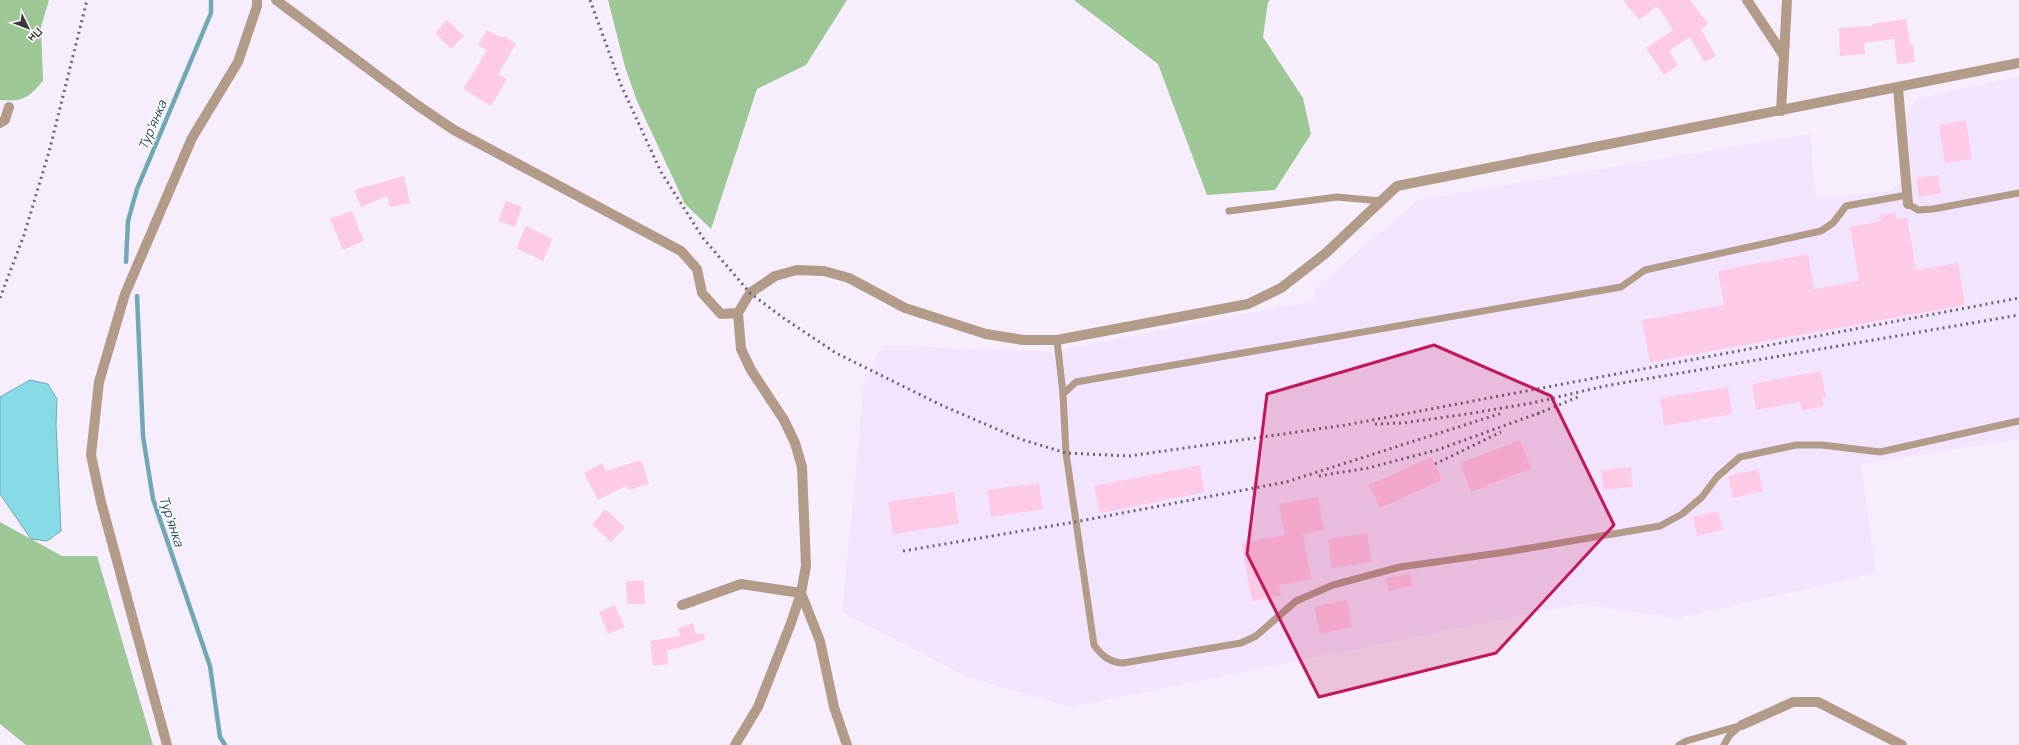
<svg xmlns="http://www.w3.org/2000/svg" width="2019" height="745" viewBox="0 0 2019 745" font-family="Manrope,sans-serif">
	<rect width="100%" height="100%" fill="#f6eefc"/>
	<path fill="#f3e4fd" d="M2019 76V439L1861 464 1876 573 1678 618 1578 604 1071 707 967 677 842 612 864 384 882 345 1050 352 1315 300 1314 289 1418 200 1810 134 1816 199 1891 191 1898 184 1912 181 1906 118 1916 99Z"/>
	<g fill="#9dc895">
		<path d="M0 0H49L41 27 43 81C28 98 23 102 0 100Z"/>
		<path d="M608 0H847L806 65 757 89 711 229 685 204 637 101 625 67Z"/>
		<path d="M1074 0H1270L1268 2 1263 37 1303 98 1311 134 1275 190 1207 195 1158 64Z"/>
		<path d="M0 522 62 556H97L153 745H26L0 724Z"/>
	</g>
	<path fill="#86dbe6" stroke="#70a9b4" d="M30 380 48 384 57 399 56 425 61 531 47 541 31 539 0 494V397Z"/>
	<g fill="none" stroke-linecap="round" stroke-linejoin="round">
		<g stroke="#70a9b4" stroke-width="4.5">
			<path d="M126 262 128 221 137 189 211 13V0"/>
			<path d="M137 296 143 436 153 499 210 666 220 737 225 745"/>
		</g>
	</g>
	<g fill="#fecbe7">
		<path d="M1623 0H1690L1708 24 1701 29 1716 56 1704 62 1690 37 1669 51 1678 65 1664 75 1646 48 1673 30 1657 6 1639 20Z"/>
		<path d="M1906 19 1910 44 1913 43 1915 62 1897 64 1894 39 1864 43 1865 54 1840 56 1839 28 1872 26V24Z"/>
		<path d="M447 20 464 36 451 49 435 33Z"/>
		<path d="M487 30 502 38 504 36 516 44 498 74 507 79 491 106 463 89 487 50 478 45Z"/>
		<path d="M1966 120 1972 159 1945 163 1939 125Z"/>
		<path d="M1938 175 1941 193 1919 197 1916 178Z"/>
		<path d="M404 176 410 203 390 207 387 196 361 207 354 190Z"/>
		<path d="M506 201 522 207 515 227 498 221Z"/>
		<path d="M352 211 364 241 343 250 330 219Z"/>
		<path d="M1895 212 1896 219 1907 217 1916 270 1958 263 1965 305 1650 362 1642 320 1724 305 1718 271 1808 254 1814 289 1859 281 1850 227 1881 221 1880 215Z"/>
		<path d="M526 226 553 239 543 261 516 248Z"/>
		<path d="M1821 371 1826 397H1822L1824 406 1802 411 1800 402 1756 410 1752 384Z"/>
		<path d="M1728 387 1732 414 1664 426 1660 398Z"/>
		<path d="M1520 440 1531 468 1471 492 1460 463Z"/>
		<path d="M1431 457 1442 480 1380 508 1369 485Z"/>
		<path d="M641 460 649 484 628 490 626 486 598 500 584 473 602 463 606 471Z"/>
		<path d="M1200 465 1205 492 1100 513 1094 486Z"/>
		<path d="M1631 467 1633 487 1604 490 1601 470Z"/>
		<path d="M1758 469 1763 491 1733 498 1728 476Z"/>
		<path d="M1039 483 1043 509 991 517 987 490Z"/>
		<path d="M954 492 959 524 893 534 888 502Z"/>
		<path d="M1318 497 1324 530 1303 534 1311 579 1279 585 1281 596 1252 601 1241 543 1285 535 1279 504Z"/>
		<path d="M605 509 625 527 611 542 592 525Z"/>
		<path d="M1718 511 1723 530 1697 536 1693 517Z"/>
		<path d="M1367 533 1371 562 1332 568 1328 539Z"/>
		<path d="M1410 574 1412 586 1388 591 1386 578Z"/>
		<path d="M626 581H644L645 604H627Z"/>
		<path d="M1347 600 1352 627 1320 634 1314 607Z"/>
		<path d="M615 605 625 627 608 634 599 612Z"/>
		<path d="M693 623 696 634 704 633 705 640 667 651 668 664 653 666 650 641 680 636 678 628Z"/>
	</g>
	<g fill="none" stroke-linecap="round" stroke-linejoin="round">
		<g stroke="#b29b88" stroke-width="7">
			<path d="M1907 195 1846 206 1833 223 1821 231 1645 270 1621 287 1076 382 1063 394 1066 453 1094 645C1102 656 1109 662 1123 663L1241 643 1256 636 1296 601 1333 585 1400 567 1506 552 1660 526 1682 514 1702 497 1717 477 1740 457 1796 445H1822L1880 452 2019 421"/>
			<path d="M1908 204 1918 210 1933 209 2019 193"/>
			<path d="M1229 211 1337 197 1381 201"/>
			<path d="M1057 340 1063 394"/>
			<path d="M1679 745 1686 741 1742 725"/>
			<path d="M1724 745 1729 736 1740 726"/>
		</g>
		<g stroke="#b29b88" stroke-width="10">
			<path d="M276 0 417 105 454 130 681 251 697 269 702 293 721 314 738 313"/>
			<path d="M1747 0 1784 56"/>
			<path d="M1898 88 1908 204"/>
			<path d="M1781 111 1787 0"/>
			<path d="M0 123 5 120 9 107"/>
			<path d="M682 605 741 584 801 593 820 641 834 707 847 745"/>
			<path d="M1742 725 1793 702H1818L1902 745"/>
			<path d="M167 745 101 502 91 455 99 382 125 294 192 138 238 62 257 6V0"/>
			<path d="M735 745 758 707 791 623 801 593 806 566 802 467 795 443 784 420 751 370 741 349 738 313 750 293 775 276 797 270 824 271 849 278 905 308 986 334 1023 340H1057L1248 304 1281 288 1326 253 1397 186 2019 63"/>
		</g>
		<g stroke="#6c6570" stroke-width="3" stroke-dasharray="2 4" stroke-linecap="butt">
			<path d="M590 0 621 85 661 172 703 238 750 293 782 317 836 353 941 405 1020 439 1066 453 1129 456 1346 425 2019 298"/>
			<path d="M0 298 24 235 49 152 87 0"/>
			<path d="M1537 414 1578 397"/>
			<path d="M1375 424 1403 423 1467 414 1532 403 1605 386 2019 315"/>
			<path d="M1435 464 1501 432"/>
			<path d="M1319 476 1368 468 1437 450 1542 412"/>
			<path d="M903 551 1075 522 1286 482 1502 413"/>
		</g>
	</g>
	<path fill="#c2185b" fill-opacity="0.2" stroke="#c2185b" stroke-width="3" stroke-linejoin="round" d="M1434 345 1551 396 1614 525 1496 653 1319 697 1247 554 1267 394Z"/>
	<g text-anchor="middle" stroke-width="3" stroke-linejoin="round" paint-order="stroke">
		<g font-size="13" font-style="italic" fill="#1f474c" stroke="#fff">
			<text transform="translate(152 125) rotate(-67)" y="5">Тур'янка</text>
			<text transform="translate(172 521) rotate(72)" y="5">Тур'янка</text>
		</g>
	</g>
	<g transform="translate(28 28) rotate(133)" stroke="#ffffff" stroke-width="3" paint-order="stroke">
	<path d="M0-3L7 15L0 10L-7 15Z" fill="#3b353e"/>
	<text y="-6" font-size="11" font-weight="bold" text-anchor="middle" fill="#3b353e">Пн</text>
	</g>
</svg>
